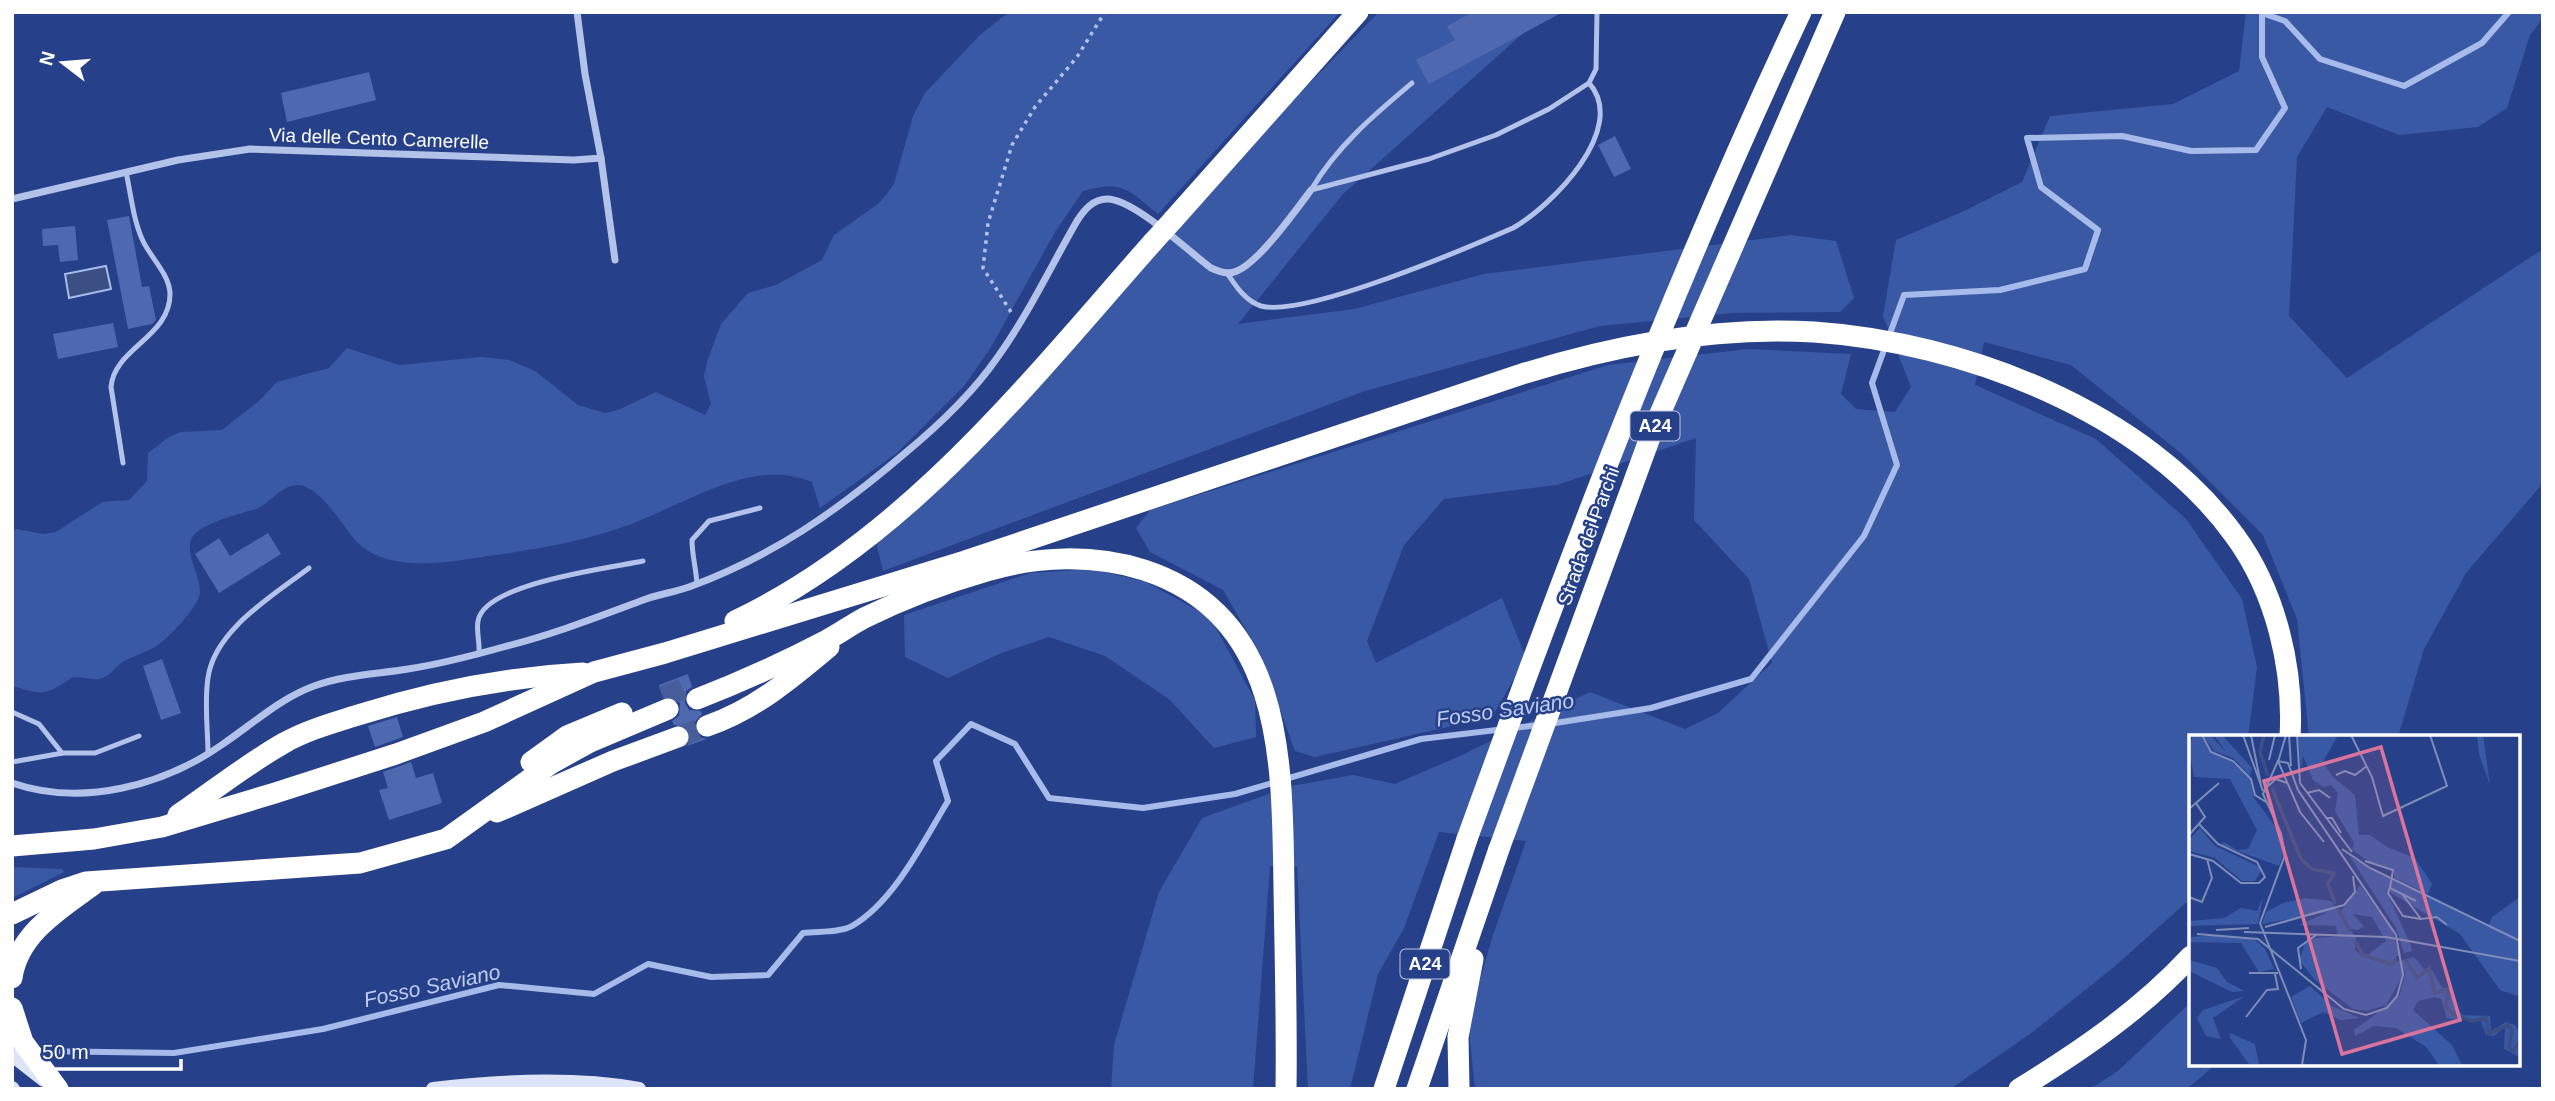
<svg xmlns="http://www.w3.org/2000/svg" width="2555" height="1101" viewBox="0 0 2555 1101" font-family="Arial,sans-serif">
	<rect width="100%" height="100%" fill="#264189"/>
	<g fill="#3a59a5">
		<path d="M1009 12H1340L1158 214C1128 189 1122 180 1083 191L1055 232 990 349 964 386 897 453 820 508 812 482C749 455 678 510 617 529 575 543 532 550 488 556 450 562 393 573 360 545 344 531 318 477 291 486 279 489 269 504 256 509 240 514 196 524 191 540 185 559 204 578 199 597 195 610 169 637 158 645 148 652 135 655 124 661 115 666 111 677 99 679 91 680 81 677 73 677 45 696 44 695 12 686V532L16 529 43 534 56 532 102 502 129 500 147 481 148 453 169 437 181 432 222 430 259 401 277 382 329 368 347 348 399 365 482 357 509 360 535 371 578 405 605 413 618 410 656 392 705 415 711 404 704 376 707 362 721 324 748 293 776 285 822 260 834 235 878 204 886 195 894 184 913 116 925 93 980 35Z"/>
		<path d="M1379 12H1547L1343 194 1238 324 1354 309 1484 274 1791 235 1836 241 1854 298 1840 312 1732 313 1600 326 1365 391 883 571 876 542 1257 137Z"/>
		<path d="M2246 12H2543V18L2530 35 2507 108 2478 127 2399 135 2327 107 2297 157 2289 316 2347 378 2543 249V483L2466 573 2424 649 2398 737H2309L2297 619 2263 535 2182 454 2071 365 1984 342 1975 385 2096 439 2186 519 2242 599 2257 667 2248 737H2191L2190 899 2114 967 2030 1034 1950 1089H1475L1468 1021 1493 935 1526 841 1439 832 1404 928 1378 974 1350 1089H1308L1297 866H1270L1253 1089H1111L1114 1045 1159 892 1202 818 1291 786 1353 775 1395 784 1460 756 1590 692 1685 729 1718 713 1772 663 1749 579 1694 520 1696 438 1557 485 1444 499 1404 545 1367 641 1376 663 1502 598 1526 658 1492 717 1315 757 1295 751 1260 654 1223 590 1150 552 1136 528 1150 510 1608 365 1748 349 1851 354 1841 394 1856 409 1895 412 1911 387 1883 316 1896 240 1962 212 2022 182 2050 116 2173 104 2239 71Z"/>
		<path d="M1093 569 1146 582 1210 617 1255 700 1256 737 1214 748 1169 699 1105 656 1049 637 999 654 948 678 905 657 904 615 1030 573Z"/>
		<path d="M12 867 62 869 64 872 12 898Z"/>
		<path d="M2191 1002V1064H2216L2187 1089H2090L2118 1071Z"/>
	</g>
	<path fill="#3c4f84" stroke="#a7bbea" stroke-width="2" d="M106 266 111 289 69 298 65 274Z"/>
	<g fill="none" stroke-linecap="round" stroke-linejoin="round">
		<g stroke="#a7bbea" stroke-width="6">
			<path d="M1549 724 1651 708 1751 679 1864 536 1897 465 1872 383 1904 295 2000 290 2085 269 2098 230 2041 187 2027 138 2122 136 2191 151 2256 150 2285 108 2262 57V13L2285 21 2320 59 2404 86 2482 43 2509 12"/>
			<path d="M35 1051 174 1053 323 1029 499 985 594 994 648 964 711 977 768 975 803 933C817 931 840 933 852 926 894 902 923 842 948 801L936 761 971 724 1015 744 1049 798 1143 808 1235 794 1421 739 1538 725"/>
		</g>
	</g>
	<g fill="#4e69b0">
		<path d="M1473 12H1563L1429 84 1416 60 1455 40 1447 26Z"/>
		<path d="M369 72 376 100 287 122 281 93Z"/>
		<path d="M1615 136 1631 169 1614 177 1598 145Z"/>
		<path d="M129 216 142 287 149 286 156 320 152 324 128 329 107 220Z"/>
		<path d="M75 226 78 260 60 262 58 245 43 246 42 229Z"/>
		<path d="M113 323 118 347 58 359 53 334Z"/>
		<path d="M268 533 281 554 219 593 195 554 219 538 230 556Z"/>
		<path d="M162 659 181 713 161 720 143 666Z"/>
		<path d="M688 674 692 687 686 691 685 703 689 710 701 711 702 714 694 723 695 730 699 737 707 739 687 746 691 740 690 732 686 727 674 725 672 721 679 716 680 703 670 696 663 697 659 685Z"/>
		<path d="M397 717 403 737 375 747 368 726Z"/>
		<path d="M411 762 416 778 433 773 442 803 389 820 379 790 388 788 383 772Z"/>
	</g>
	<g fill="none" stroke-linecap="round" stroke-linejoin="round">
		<g stroke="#475e9b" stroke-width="21" stroke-dasharray="21 10" stroke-linecap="butt">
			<path d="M663 697 692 685"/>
			<path d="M678 737 707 726"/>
		</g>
		<path stroke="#b2c2e9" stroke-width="3.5" stroke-dasharray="3.5 5" stroke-linecap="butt" d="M1011 312 983 268 988 223 1012 145 1035 107 1077 57 1105 12"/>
		<g stroke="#b2c2e9" stroke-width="5">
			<path d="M1311 190 1429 159 1496 135 1549 109 1589 83 1596 69 1597 12"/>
			<path d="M1311 190C1337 146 1374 115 1412 83"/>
			<path d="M1227 273C1236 286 1245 301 1261 306 1304 318 1467 248 1513 228 1552 206 1629 128 1589 83"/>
			<path d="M123 463 111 387C114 348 171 337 170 293 169 274 151 258 143 241 133 220 131 194 126 172"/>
			<path d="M697 584C696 568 692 555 692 540L709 521 760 508"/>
			<path d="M479 653C480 643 476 631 478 621 484 583 610 568 643 561"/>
			<path d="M12 712 39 724 62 753"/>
			<path d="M208 754C208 729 204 703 208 678 214 630 274 595 309 568"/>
			<path d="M12 762 63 753H95L139 736"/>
		</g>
		<g stroke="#b2c2e9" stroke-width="7">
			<path d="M601 158 615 260"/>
			<path d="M12 199 178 160 250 149 574 160 601 158 585 74 577 12"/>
			<path d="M12 783C82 807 163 786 223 744 254 723 279 699 314 686 344 675 377 674 408 669 441 664 475 655 507 646 555 634 600 616 646 599 660 594 675 592 689 587 773 556 836 512 904 454 938 426 972 394 997 358 1028 315 1051 266 1077 221 1084 210 1093 199 1107 199 1134 199 1188 251 1211 268 1220 272 1228 275 1237 271 1259 262 1296 210 1311 190"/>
		</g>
		<g stroke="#dde4f8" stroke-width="14">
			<path d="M12 1055 44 1080"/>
			<path d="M12 1088 13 1089"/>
			<path d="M433 1089C500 1081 572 1077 639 1089"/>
		</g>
		<g stroke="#fff" stroke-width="21">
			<path d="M1173 220 1358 12"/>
			<path d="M735 621C907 539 1029 382 1153 242"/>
			<path d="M697 699C741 682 785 662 827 640 840 633 851 625 864 618 903 599 945 583 987 571 1037 556 1094 554 1144 570 1286 616 1282 766 1284 888 1285 955 1287 1022 1286 1089"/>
			<path d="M707 726C754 710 791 679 829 647"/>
			<path d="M531 762 567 736 622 713"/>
			<path d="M497 812 613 761 678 737"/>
			<path d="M178 815C213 791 247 764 284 743 307 730 333 723 358 715 431 692 506 677 583 673"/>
			<path d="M12 846 94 839 162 827 275 793 396 754 484 722 594 672 665 653 965 561 1522 374C1615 345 1716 326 1814 332 1963 342 2145 411 2235 536 2276 592 2294 669 2290 737"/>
			<path d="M12 914 62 890 86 882 360 863 446 839 552 763 590 742 668 709"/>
			<path d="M12 978C18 934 60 909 93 885"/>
			<path d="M12 1008 23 1042 58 1089"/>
			<path d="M1384 1089 1467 839"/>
			<path d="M1417 1089 1499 849"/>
			<path d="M1459 1089 1458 1037 1473 959"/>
			<path d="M2019 1089C2082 1050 2141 1010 2191 956"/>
		</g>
		<g stroke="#fff" stroke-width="21">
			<path d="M1153 242 1173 220"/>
			<path d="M1467 839C1568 560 1674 281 1801 12"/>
			<path d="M1499 849 1652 432 1835 12"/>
		</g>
	</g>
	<g text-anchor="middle" stroke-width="5" stroke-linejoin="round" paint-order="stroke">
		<g fill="#264189" stroke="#bec6dc" stroke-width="2">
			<rect x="1630.5" y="411.5" width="49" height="29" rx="5"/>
			<rect x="1400.5" y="949.5" width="49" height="29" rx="5"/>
		</g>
		<g font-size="18" font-weight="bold" fill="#fff">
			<text x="1655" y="432">A24</text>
			<text x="1425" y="970">A24</text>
		</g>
		<g font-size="19" fill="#fff" stroke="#264189">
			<text transform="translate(379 138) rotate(2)" y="7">Via delle Cento Camerelle</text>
			<text transform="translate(1588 536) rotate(-70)" y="7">Strada dei Parchi</text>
		</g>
		<g font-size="21" font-style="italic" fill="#becdf0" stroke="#264189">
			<text transform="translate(1505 710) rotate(-8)" y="7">Fosso Saviano</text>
			<text transform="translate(432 986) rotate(-12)" y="7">Fosso Saviano</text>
		</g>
	</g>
	<g transform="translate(2189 735)">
		<rect width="331" height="331" fill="#264189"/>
		<path d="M4 0H12L19 14 40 24 61 44 65 63 89 95 94 119 90 131 32 110 35 107 48 115 59 114 68 95 41 44 5 42 0 13ZM14 0H21L38 18 25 0H33L63 33 61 41 44 23 25 16ZM109 0H149L134 27 143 41 166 60 170 100H181L198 112 226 123 243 149 239 159 205 143V134L181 127 163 115 165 108 146 76 149 58 142 50 134 52 124 45 114 21 112 35ZM288 0H294L301 50 290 19ZM11 93 26 111 69 131 72 136 66 146H53L26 123 0 116V105ZM161 122 299 192 303 182 331 162V262L311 255 271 199 197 155 222 211 223 216 215 218 207 193ZM171 150 203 195 211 221H207V227L225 222 235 234 243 235 253 253 263 252 267 273 274 280 301 281 302 296 317 287 326 290 331 298 329 321 315 314 316 292 305 301 297 300 292 286 258 283 252 264 246 262 229 266 224 275 263 310 273 330H250L237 312 207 293 185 291 166 301 165 295 183 282 211 259 217 235 197 270 178 276 164 274 126 245 110 225 118 204 149 201 147 191 110 190 139 177 73 189 77 177 94 168 115 163 142 166 167 203 166 215 176 222 197 206 183 182 164 179 175 191 169 195 162 194 152 176ZM74 162 69 189 0 191V186L35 183 52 173 68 176ZM31 200 65 204 76 214 85 234 70 237 52 208 0 207V202ZM0 225 28 233 38 247 56 256 43 257 0 236ZM121 251 143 271 171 283 152 285 134 277 112 288 102 262ZM56 261 24 283 32 304 17 301 8 283 14 275ZM41 298 66 309 70 330 60 329 41 303Z" fill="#3a59a5"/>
		<path fill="none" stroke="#3c4f84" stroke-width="3.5" d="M75 0 71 17 79 41M83 53 112 124 123 134 145 138 139 149 146 169M149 174 161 196M165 205 174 220 201 229 207 225M216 224 228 243 240 233 246 258 260 254 257 272 264 279 283 286 297 283 300 299 319 290 323 295 320 312 324 316 331 307"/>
		<path fill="none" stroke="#7d8db8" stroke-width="2" d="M13 0 22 17 44 26 62 44 66 60 77 67M54 0 74 56M62 0 72 50M100 0 102 31M108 0 111 48 163 117M162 0 183 42 194 81 258 51 241 0M80 25 86 0M89 26 74 59 92 98 96 120 71 188 117 305 113 330M89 27 97 0M147 40 156 36 166 40 178 31M78 52 87 44 98 48M118 58 130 55 141 63M0 74 30 48M138 83H143L152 98M0 100 16 82 7 68M153 114 181 133 331 206M0 119 24 126 52 148H70L76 142 68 127 29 109 10 89M176 126 204 135 201 153 227 166M201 152 199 158 214 181 232 184M213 159 232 184 248 182 258 190M0 162 13 167 23 143 18 124M76 192 155 170 166 157 164 141M27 195 60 193M55 197 197 202 331 226M8 199 69 204 155 274 177 280 198 273 208 261 214 240 207 200 109 55 99 28 89 26 111 77 135 107M112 234 109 213 127 200M60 238H89M57 282 78 255 89 254 86 239"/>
		<path fill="#da749d" fill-opacity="0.15" stroke="#da749d" stroke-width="3.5" d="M192 12 271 285 153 319 75 46Z"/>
		<rect width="331" height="331" fill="none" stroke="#fff" stroke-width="3.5"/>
	</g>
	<rect width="2555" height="1101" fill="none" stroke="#ffffff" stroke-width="28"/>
	<g transform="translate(63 63) rotate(286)" stroke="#264189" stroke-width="5" paint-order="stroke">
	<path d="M0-5L12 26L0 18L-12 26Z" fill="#ffffff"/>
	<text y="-10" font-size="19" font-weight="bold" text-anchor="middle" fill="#ffffff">N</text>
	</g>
	<path d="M32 1059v10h149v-10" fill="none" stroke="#ffffff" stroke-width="3.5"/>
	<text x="42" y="1059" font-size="21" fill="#ffffff" stroke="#264189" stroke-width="5" paint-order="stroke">50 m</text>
</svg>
